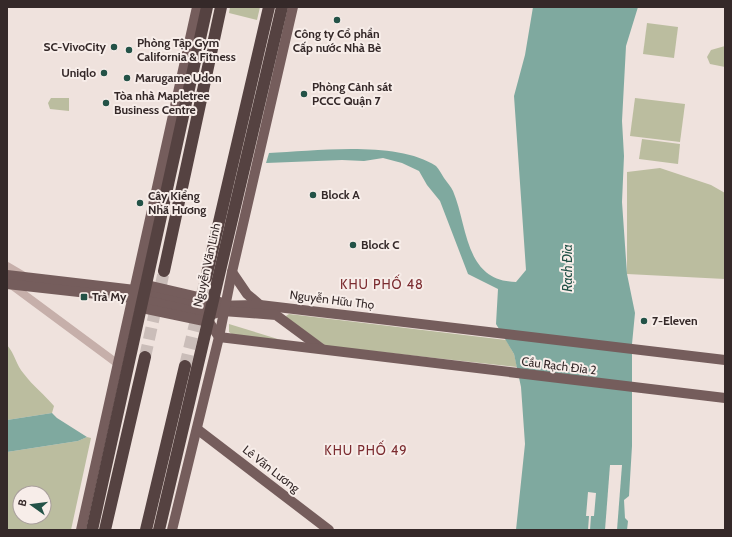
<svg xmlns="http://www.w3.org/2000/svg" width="732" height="537" viewBox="0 0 732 537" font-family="Cabin,sans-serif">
	<rect width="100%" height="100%" fill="#efe2dd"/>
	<g fill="#bbbd9f" fill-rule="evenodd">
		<path d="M230 7H260L257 20 229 13Z"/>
		<path d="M647 23 678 27 674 58 643 54Z"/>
		<path d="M725 46V67L710 64 707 57 711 50Z"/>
		<path d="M51 98H69V111L50 109 48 103Z"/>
		<path d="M635 98 685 104 680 142 630 136Z"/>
		<path d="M642 139 680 144 678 164 639 159Z"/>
		<path d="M660 168 711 185 725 193V279L627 274V172Z"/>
		<path d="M289 314 506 340 514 354 517 367 326 346 287 318 286 316Z"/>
		<path d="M229 324 281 340 233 335 229 332Z"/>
		<path d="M7 345C15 354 16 365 24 374 33 386 44 394 54 406L52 413 7 420Z"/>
		<path d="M87 437 91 438 71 530H7V452L78 441ZM20 493H44V517H20Z"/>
	</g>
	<g fill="#7fa99f">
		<path d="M533 7H638L626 46 622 121 624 156 622 202 627 274 635 313 632 344V446L629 496 624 500 625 518 628 521 627 530H516L525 444 521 387 514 354 496 324 498 289 468 274 440 201 427 185 419 171 402 163 383 158 364 161 342 160 266 163 269 153C314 151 397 140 436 166 439 169 442 175 444 178 447 182 451 187 453 191 468 226 464 281 516 282L526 270 514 96 525 55Z"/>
		<path d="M52 413 57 418 87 437 78 441 7 452V420Z"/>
	</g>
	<g fill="#efe2dd">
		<path d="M610 465H622L617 530H605Z"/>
		<path d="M588 492 596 493 594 516H591L590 530H588L589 516H586Z"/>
	</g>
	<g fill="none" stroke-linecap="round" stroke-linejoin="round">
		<g stroke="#cabdb9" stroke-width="12" stroke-dasharray="12 6" stroke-linecap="butt">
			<path d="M145 357 164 271"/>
			<path d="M185 366 206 278"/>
		</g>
		<g stroke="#c6afaa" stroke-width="8">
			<path d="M7 266 24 276"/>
			<path d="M10 284 118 364"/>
		</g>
		<g stroke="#755d5c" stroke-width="10">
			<path d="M232 272 247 294 260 305"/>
			<path d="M7 275 135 290 212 306 260 305 725 360"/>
			<path d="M7 284 133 298 210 315 223 311 276 315 322 349"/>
			<path d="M140 288 147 285 220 302"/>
			<path d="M133 298 142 308 209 322 219 337 725 398"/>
			<path d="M197 429 329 530"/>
			<path d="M81 530 197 7"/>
			<path d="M172 530 219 337 232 272 293 7"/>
		</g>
		<g stroke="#554241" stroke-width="12">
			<path d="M164 271 221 7"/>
			<path d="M206 278 269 7"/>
			<path d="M92 530 207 7"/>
			<path d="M105 530 145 357"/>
			<path d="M146 530 185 366"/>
			<path d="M159 530 282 7"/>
		</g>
	</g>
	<g fill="#235247" stroke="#f7ede9" stroke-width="1.5">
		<circle cx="337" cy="20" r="4"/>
		<circle cx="114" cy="47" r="4"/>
		<circle cx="129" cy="50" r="4"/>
		<circle cx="104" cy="73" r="4"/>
		<circle cx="127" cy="78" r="4"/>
		<circle cx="304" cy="94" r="4"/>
		<circle cx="106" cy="103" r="4"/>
		<circle cx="313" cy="195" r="4"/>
		<circle cx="140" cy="203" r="4"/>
		<circle cx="353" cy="245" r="4"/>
		<rect x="80" y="293" width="8" height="8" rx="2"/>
		<circle cx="644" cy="321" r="4"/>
	</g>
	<g text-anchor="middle" stroke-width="4" stroke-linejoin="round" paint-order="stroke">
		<g font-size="12" font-weight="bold" fill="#352929" stroke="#f7ede9" text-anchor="start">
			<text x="337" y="38" text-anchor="middle">Công ty Cổ phần<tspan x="337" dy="14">Cấp nước Nhà Bè</tspan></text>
			<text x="137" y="47">Phòng Tập Gym<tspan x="137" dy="14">California &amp; Fitness</tspan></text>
			<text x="106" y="51" text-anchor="end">SC-VivoCity</text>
			<text x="96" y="77" text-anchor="end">Uniqlo</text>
			<text x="135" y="82">Marugame Udon</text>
			<text x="312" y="91">Phòng Cảnh sát<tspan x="312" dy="14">PCCC Quận 7</tspan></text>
			<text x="114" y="100">Tòa nhà Mapletree<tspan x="114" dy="14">Business Centre</tspan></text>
			<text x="321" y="199">Block A</text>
			<text x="148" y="200">Cây Kiểng<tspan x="148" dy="14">Nhã Hương</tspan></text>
			<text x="361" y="249">Block C</text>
			<text x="92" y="301">Trà My</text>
			<text x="652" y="325">7-Eleven</text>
		</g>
		<g font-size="12" fill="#352929" stroke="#f7ede9">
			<text transform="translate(207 265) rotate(-77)" y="4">Nguyễn Văn Linh</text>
			<text transform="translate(332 300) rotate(7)" y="4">Nguyễn Hữu Thọ</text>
			<text transform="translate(559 366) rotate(7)" y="4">Cầu Rạch Đỉa 2</text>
			<text transform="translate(271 469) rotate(38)" y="4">Lê Văn Lương</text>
		</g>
		<g font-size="13" font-style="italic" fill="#235247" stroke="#f7ede9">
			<text transform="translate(567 268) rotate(-90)" y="5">Rạch Đỉa</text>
		</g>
		<g font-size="13" letter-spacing="1" fill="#7b2b2f" stroke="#f7ede9">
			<text x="382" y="289">KHU PHỐ 48</text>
			<text x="366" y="455">KHU PHỐ 49</text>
		</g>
	</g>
	<rect width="732" height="537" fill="none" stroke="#352929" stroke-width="16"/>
	<g transform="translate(32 505) rotate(284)"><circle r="19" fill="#f7ede9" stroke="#a99f9c"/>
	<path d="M0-3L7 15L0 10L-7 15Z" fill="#235247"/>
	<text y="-6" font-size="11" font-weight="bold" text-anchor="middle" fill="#352929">B</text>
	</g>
</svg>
